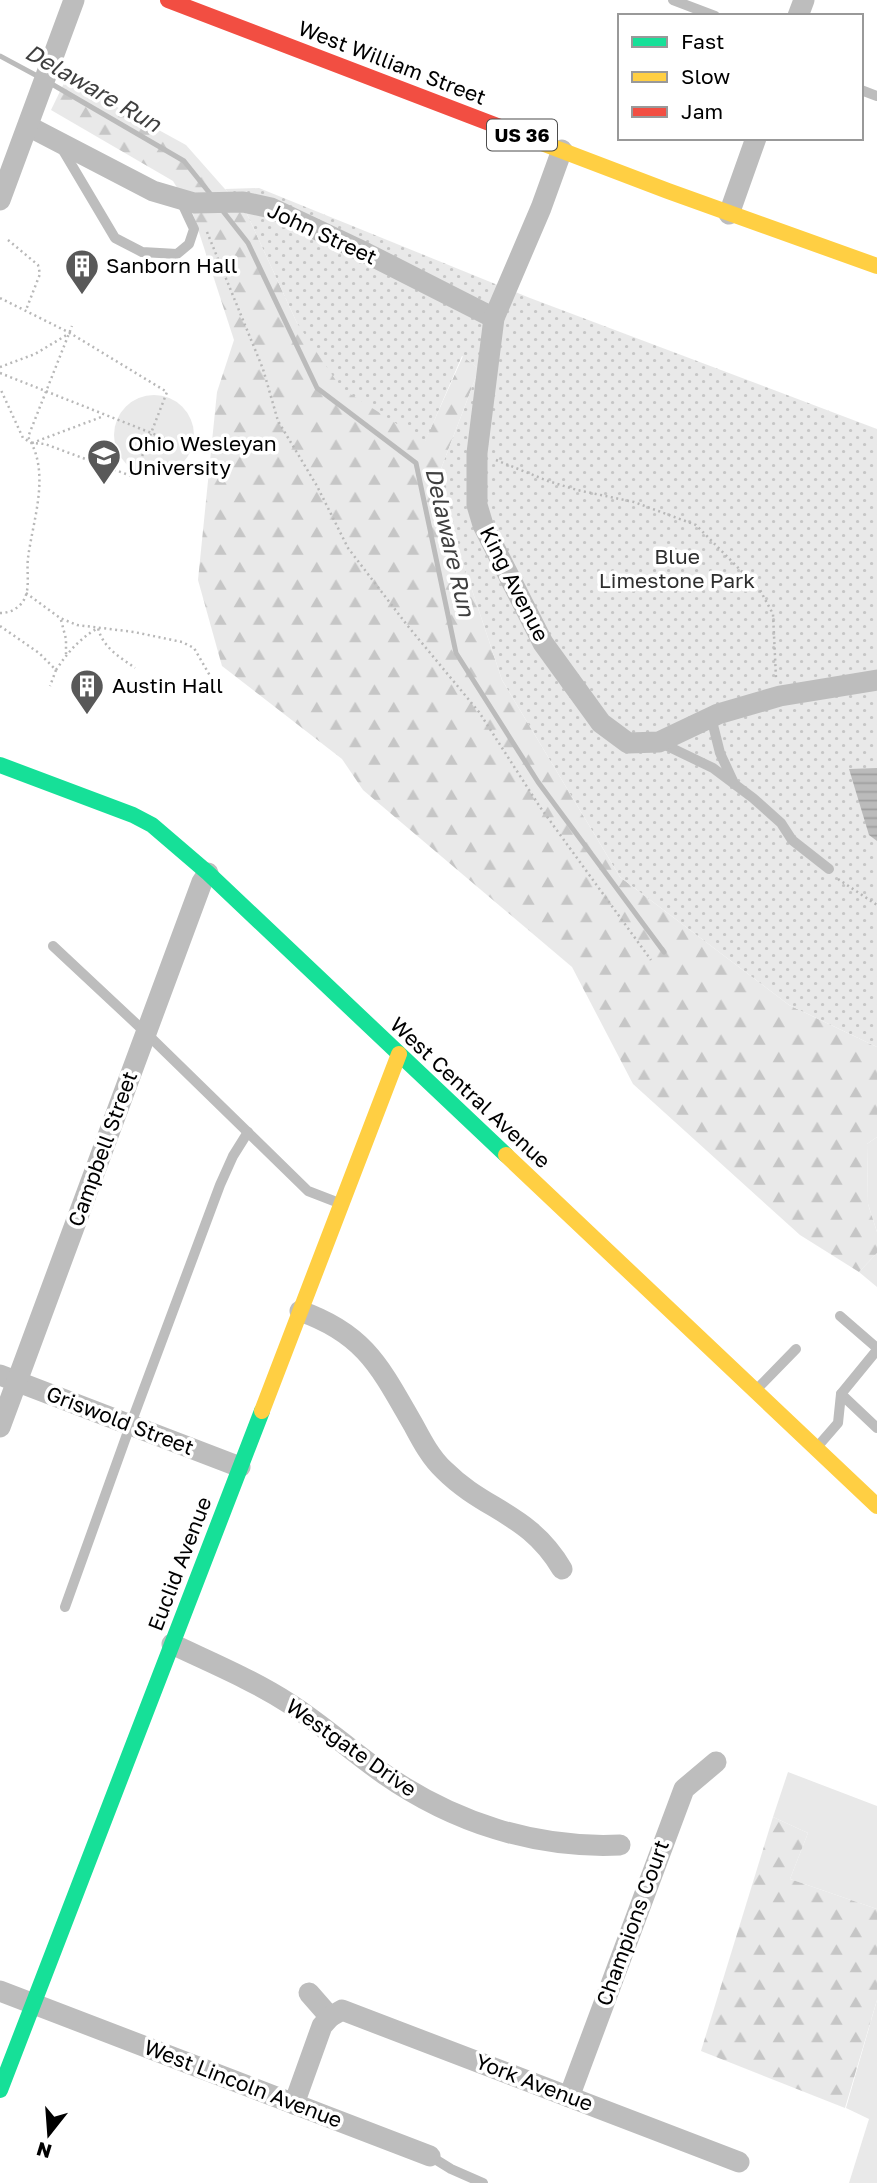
<svg xmlns="http://www.w3.org/2000/svg" width="877" height="2183" viewBox="0 0 877 2183" font-family="'Golos Text',sans-serif">
	<defs>
		<pattern id="forest-firs" width="22" height="20" patternUnits="userSpaceOnUse" patternTransform="scale(1.75)"><rect width="22" height="20" fill="#e9e9e9"/><path d="M5 1l3.5 6h-7zM16 11l3.5 6h-7z" fill="#c6c6c6"/></pattern>
		<pattern id="park-dots" width="8" height="8" patternUnits="userSpaceOnUse" patternTransform="scale(1.75)"><rect width="8" height="8" fill="#e9e9e9"/><path d="M2 2h.1M6 6h.1" fill="none" stroke="#c6c6c6" stroke-width="1.8" stroke-linecap="round"/></pattern>
		<pattern id="water-rules" width="6" height="5" patternUnits="userSpaceOnUse" patternTransform="scale(1.75)"><rect width="6" height="5" fill="#bbb"/><path d="M0 2.5h6" fill="none" stroke="#9f9f9f"/></pattern>
	</defs>
	<rect width="100%" height="100%" fill="#fff"/>
	<g fill="#e9e9e9">
		<circle cx="154" cy="435" r="40"/>
		<path d="M877 1137V1232L868 1204 867 1144Z"/>
		<path d="M877 1253V1287L859 1272Z"/>
		<path d="M788 1772 877 1806V1909L790 1879 808 1833 773 1817Z"/>
		<path d="M877 2000V2183H849L869 2119 846 2108Z"/>
	</g>
	<g fill="url(#forest-firs)">
		<path d="M66 79 186 145 247 214 297 323 425 441 463 356 479 369 436 482 502 680 620 877 789 1005 877 1047V1137L867 1144 868 1204 877 1232V1253L859 1272 800 1235 633 1084 572 967 363 790 342 759 222 666 198 580 217 392 234 340 193 214 173 181 51 110Z"/>
		<path d="M773 1817 808 1833 790 1879 877 1909V2000L845 2108 701 2051Z"/>
	</g>
	<path fill="url(#park-dots)" d="M259 188 530 298 877 429V1047L789 1005 620 877 502 680 436 482 479 369 462 356 425 442 341 388 297 323 247 214 225 189Z"/>
	<path fill="url(#water-rules)" d="M877 768V841L869 835 849 769Z"/>
	<g fill="none" stroke-linecap="round" stroke-linejoin="round">
		<g stroke="#bbb" stroke-width="5">
			<path d="M0 56 41 78"/>
			<path d="M50 83 184 161 212 196"/>
			<path d="M222 210 248 243 317 388 416 463 456 653 538 782 664 952"/>
		</g>
		<g stroke="#b8b8b8" stroke-width="2.5" stroke-dasharray="2 3.5" stroke-linecap="butt">
			<path d="M207 232 263 369 278 421 317 486 348 548 407 625 479 712 540 807 651 960"/>
			<path d="M8 240 38 265 40 274 26 310"/>
			<path d="M0 298 70 333 167 392 134 477 45 444 32 443 23 438 0 388"/>
			<path d="M0 367 35 354 70 333"/>
			<path d="M0 373 169 440"/>
			<path d="M32 443 104 416"/>
			<path d="M496 460 548 481 577 490 634 502 696 525 760 590 773 614 776 678"/>
			<path d="M26 593 60 618 77 625 134 632 182 642 194 648 217 688"/>
			<path d="M0 613C7 613 14 611 20 605 32 593 26 574 28 558 33 519 51 473 28 437L72 326"/>
			<path d="M61 620 66 639V654"/>
			<path d="M0 626 39 653 56 670 50 686"/>
			<path d="M56 670C68 652 79 639 98 628 103 648 120 657 135 668"/>
			<path d="M838 879 877 905"/>
		</g>
		<g stroke="#bdbdbd" stroke-width="10">
			<path d="M673 0 715 16"/>
			<path d="M861 90 877 96"/>
			<path d="M61 147 115 238 142 252 177 254 189 244 194 229 180 199"/>
			<path d="M711 717 720 753 733 781"/>
			<path d="M659 742 713 768 753 798 781 823 792 840 829 869"/>
			<path d="M53 946 145 1032 308 1191 339 1203"/>
			<path d="M840 1316 877 1348"/>
			<path d="M757 1389 796 1349"/>
			<path d="M841 1394 877 1428"/>
			<path d="M818 1446 838 1423 841 1394 877 1350"/>
			<path d="M65 1607 130 1426 220 1185 233 1156 248 1132"/>
			<path d="M430 2156 451 2169 483 2183"/>
		</g>
		<g stroke="#bdbdbd" stroke-width="21">
			<path d="M798 16 804 0"/>
			<path d="M28 126 153 191 194 203 243 202 271 208 366 253 494 318"/>
			<path d="M562 150 541 208 494 318 477 453V505L483 525 543 643 601 723 628 743 659 742 718 714 780 696 877 680"/>
			<path d="M0 200 74 0"/>
			<path d="M729 214 756 138"/>
			<path d="M300 1311C366 1334 381 1369 414 1426 422 1441 431 1458 444 1470 485 1511 529 1513 562 1569"/>
			<path d="M0 1375 240 1467"/>
			<path d="M0 1427 202 882 208 873"/>
			<path d="M172 1644C212 1663 253 1680 290 1704 323 1725 352 1752 384 1774 453 1822 535 1849 620 1845"/>
			<path d="M0 1991 430 2156"/>
			<path d="M309 1993 330 2017"/>
			<path d="M569 2097 684 1789 716 1762"/>
			<path d="M294 2104 322 2026 330 2017 342 2010 739 2162"/>
		</g>
		<g stroke="#16e098" stroke-width="16">
			<path d="M0 765 133 815 152 825 208 873 506 1155"/>
			<path d="M0 2090 262 1411"/>
		</g>
		<g stroke="#ffcf43" stroke-width="16">
			<path d="M513 132 668 191 877 266"/>
			<path d="M506 1155 877 1506"/>
			<path d="M262 1411 399 1054"/>
		</g>
		<path stroke="#f24e42" stroke-width="16" d="M168 0 513 132"/>
	</g>
	<defs>
		<g id="building-pin" transform="scale(1.75)"><path d="M0 17L-7.5 6A9.5 9.5 0 1 1 7.5 6Z" fill="#595959" stroke="#fff"/><path d="M-4-6H4V6H1V3H-1V6H-4ZM-2.5-4.3h1.7v1.8h-1.7ZM.8-4.3h1.7v1.8H.8ZM-2.5-1h1.7V.8h-1.7ZM.8-1h1.7V.8H.8Z" fill="#fff"/></g>
		<g id="university-pin" transform="scale(1.75)"><path d="M0 17L-7.5 6A9.5 9.5 0 1 1 7.5 6Z" fill="#595959" stroke="#fff"/><path d="M0-5L7-2L0 1L-7-2ZM-4 1L0 2.5L4 1V4Q0 6-4 4Z" fill="#fff"/></g>
	</defs>
	<g fill-rule="evenodd">
		<use href="#building-pin" x="82" y="266"/>
		<use href="#university-pin" x="104" y="456"/>
		<use href="#building-pin" x="87" y="686"/>
	</g>
	<g text-anchor="middle" stroke-width="7" stroke-linejoin="round" paint-order="stroke">
		<rect fill="#fff" stroke="#4c4c4c" stroke-width="2" x="487" y="119.5" width="70" height="31" rx="5"/>
		<g font-size="19" font-weight="bold" fill="#000">
			<text x="522" y="142">US 36</text>
		</g>
		<g font-size="21" fill="#000" stroke="#fff">
			<text transform="translate(392 63) rotate(21)" y="7">West William Street</text>
			<text transform="translate(322 234) rotate(25)" y="7">John Street</text>
			<text transform="translate(514 584) rotate(63)" y="7">King Avenue</text>
			<text transform="translate(470 1093) rotate(43)" y="7">West Central Avenue</text>
			<text transform="translate(103 1149) rotate(-70)" y="7">Campbell Street</text>
			<text transform="translate(120 1421) rotate(21)" y="7">Griswold Street</text>
			<text transform="translate(180 1564) rotate(-69)" y="7">Euclid Avenue</text>
			<text transform="translate(351 1748) rotate(35)" y="7">Westgate Drive</text>
			<text transform="translate(633 1923) rotate(-70)" y="7">Champions Court</text>
			<text transform="translate(534 2083) rotate(21)" y="7">York Avenue</text>
			<text transform="translate(243 2084) rotate(21)" y="7">West Lincoln Avenue</text>
		</g>
		<g font-size="21" fill="#000" stroke="#fff" text-anchor="start">
			<text x="106" y="273">Sanborn Hall</text>
			<text x="128" y="451">Ohio Wesleyan<tspan x="128" dy="24">University</tspan></text>
			<text x="112" y="693">Austin Hall</text>
		</g>
		<g font-size="21" fill="#2e2e2e" stroke="#fff">
			<text x="677" y="564">Blue<tspan x="677" dy="24">Limestone Park</tspan></text>
		</g>
		<g font-size="23" font-style="italic" fill="#3f3f3f" stroke="#fff">
			<text transform="translate(93 88) rotate(30)" y="8">Delaware Run</text>
			<text transform="translate(450 542) rotate(77)" y="8">Delaware Run</text>
		</g>
	</g>
	<rect x="618" y="14" width="245" height="126" fill="#ffffff" stroke="#999999" stroke-width="2"/>
	<rect x="632" y="37" width="35" height="10" fill="#16e098" stroke="#999999" stroke-width="2"/>
	<text x="681" y="49" font-size="21" fill="#000000">Fast</text>
	<rect x="632" y="72" width="35" height="10" fill="#ffcf43" stroke="#999999" stroke-width="2"/>
	<text x="681" y="84" font-size="21" fill="#000000">Slow</text>
	<rect x="632" y="107" width="35" height="10" fill="#f24e42" stroke="#999999" stroke-width="2"/>
	<text x="681" y="119" font-size="21" fill="#000000">Jam</text>
	<g transform="translate(49 2134) rotate(197)" stroke="#ffffff" stroke-width="5" paint-order="stroke">
	<path d="M0-5L12 26L0 18L-12 26Z" fill="#000000"/>
	<text y="-10" font-size="19" font-weight="bold" text-anchor="middle" fill="#000000">N</text>
	</g>
</svg>
